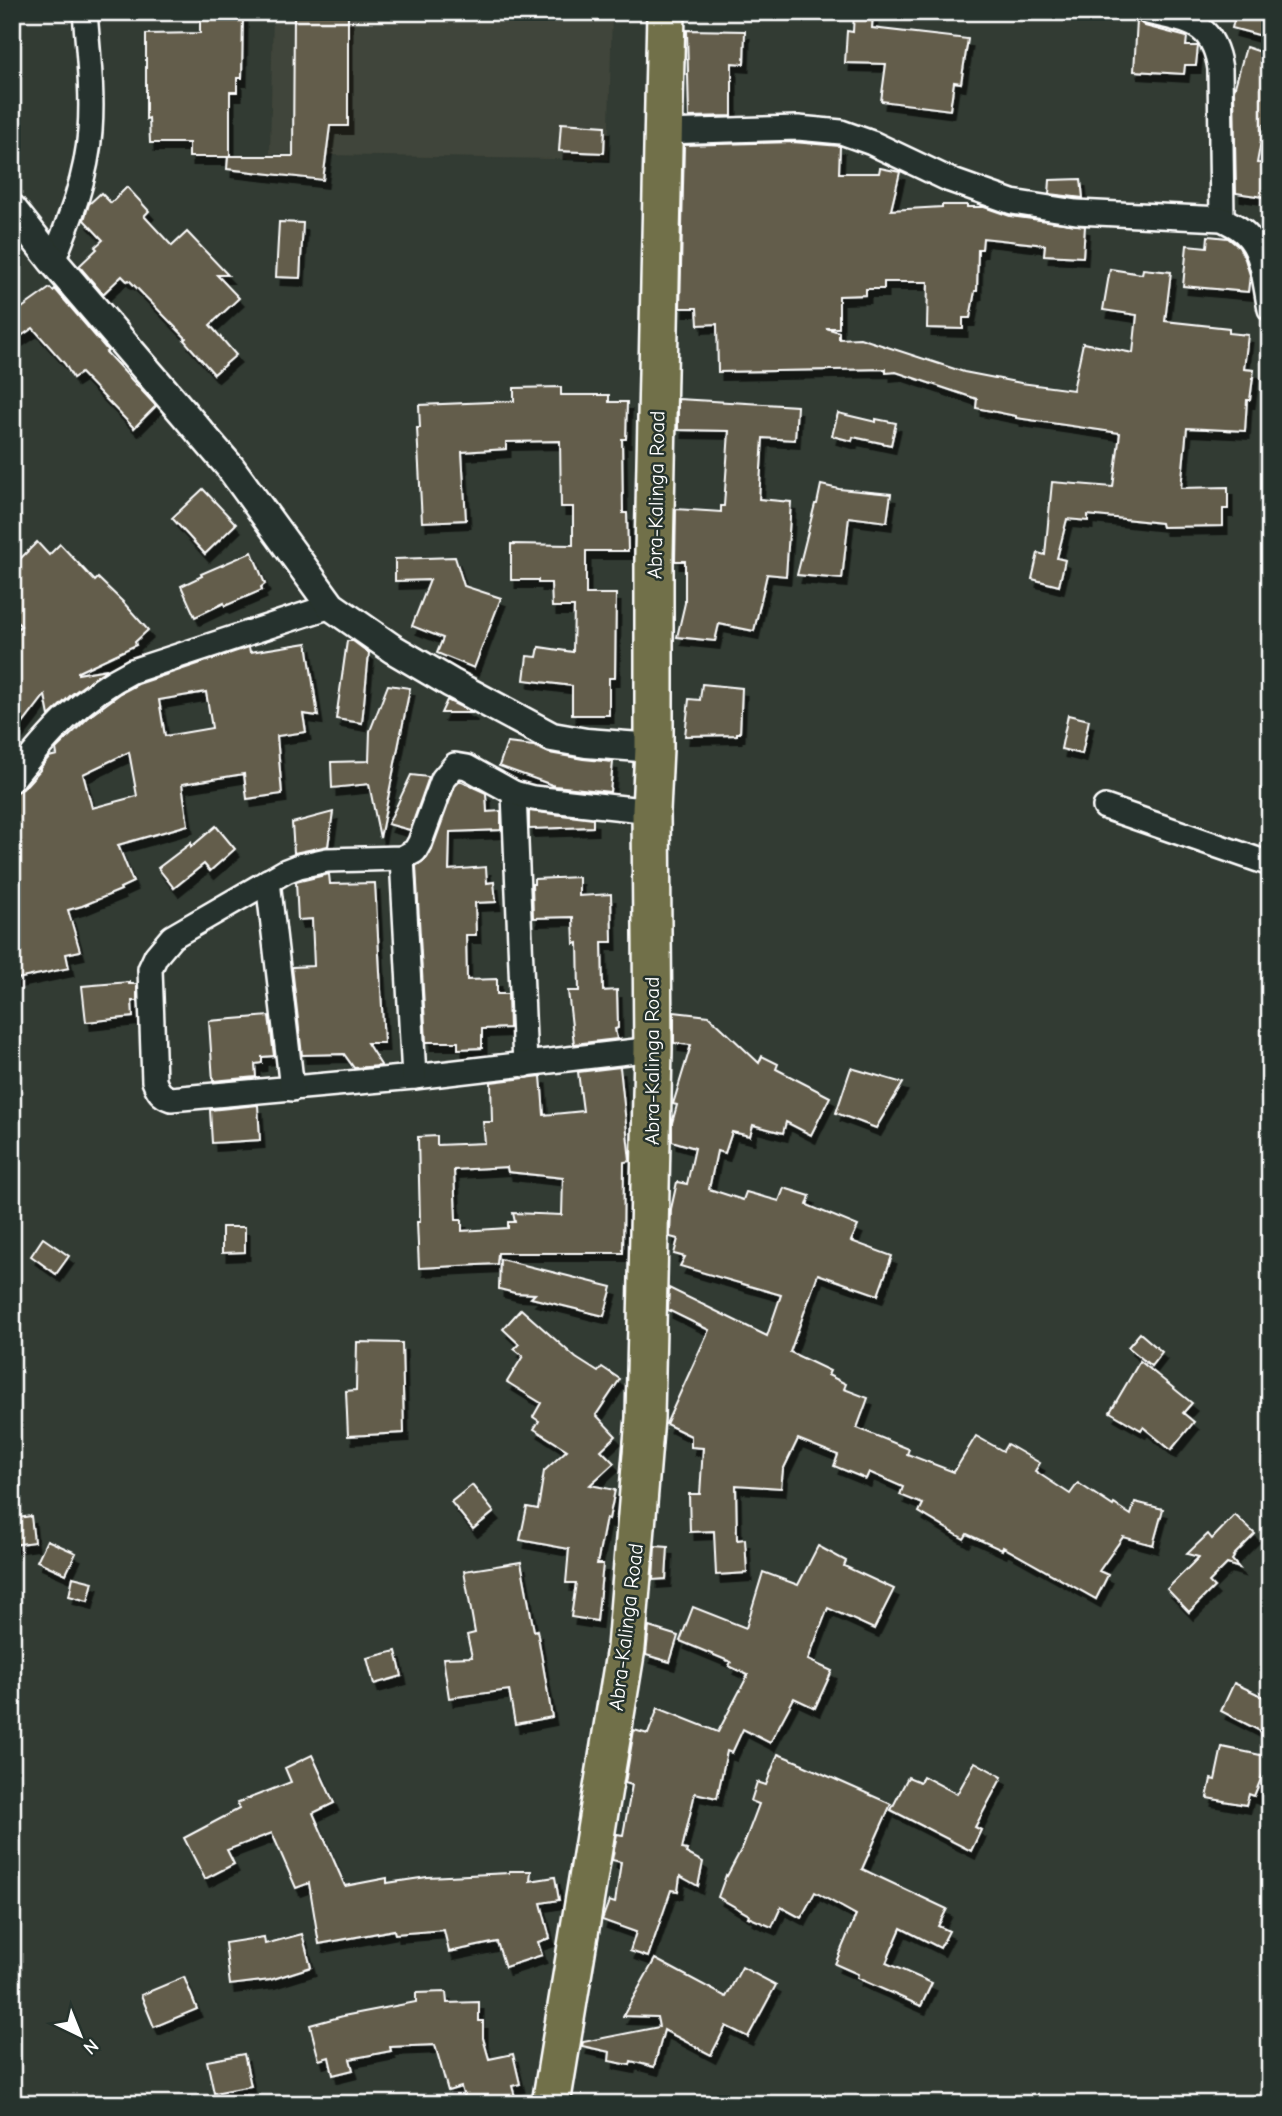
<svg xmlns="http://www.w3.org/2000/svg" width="1282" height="2116" viewBox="0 0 1282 2116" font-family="'Comic Neue',sans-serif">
	<defs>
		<filter id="shadow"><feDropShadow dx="4.5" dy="8" stdDeviation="0" flood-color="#0009"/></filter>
	</defs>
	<rect width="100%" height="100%" fill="#323b33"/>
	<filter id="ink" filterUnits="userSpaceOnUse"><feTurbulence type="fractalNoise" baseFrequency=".0143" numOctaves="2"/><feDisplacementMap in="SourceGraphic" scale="14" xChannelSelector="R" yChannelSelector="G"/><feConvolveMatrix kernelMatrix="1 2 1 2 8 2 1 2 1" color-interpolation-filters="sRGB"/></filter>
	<g filter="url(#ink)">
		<path fill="#41453a" d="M273 12H612L608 160 270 154Z"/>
		<g fill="#635d4c" stroke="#fff" stroke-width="2" fill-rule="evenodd" filter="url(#shadow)">
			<path d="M200 12H243L242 78H237V92H230V156H293L294 12H348V126H330L323 180 227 169 228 157H189V143H150L149 118 146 119V34L200 33Z"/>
			<path d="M854 12H873L872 28 968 39 961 83 954 82 950 110 881 101 886 64 845 63 847 31 853 32Z"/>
			<path d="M1236 12H1270V25L1266 37 1232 28Z"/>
			<path d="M1137 20 1145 26 1187 37 1186 46H1198L1196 65H1185L1184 74 1134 71Z"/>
			<path d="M687 30 745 31 744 64 732 63V116L689 117Z"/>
			<path d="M1246 47 1270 55V126L1264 125 1257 163 1270 164V198L1236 193 1234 90Z"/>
			<path d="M561 123 605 126 604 153 559 151Z"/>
			<path d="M793 142 840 146 839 173H879L880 168 900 172 891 210 942 207V205H967V207H984L1010 216 1085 226 1083 257 1044 255 1045 245 983 238 982 249H978L977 291H975L970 318H963V329L927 328 928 282H884V289H866V295L839 296V328H826L839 332V339L860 338 964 372 1021 383 1073 390 1083 343 1133 353 1137 315 1103 310 1110 269 1142 274 1143 269 1171 272 1165 321 1229 328V333L1248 335 1244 369 1254 370 1250 400H1247L1245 431 1187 428 1181 488 1228 487V509H1223V526L1162 527 1161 523 1088 515V521L1067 519 1057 558 1065 560 1059 586 1032 579 1038 553 1045 555 1052 482 1113 487 1120 433 1016 418V416L976 408 977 399 896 372 886 373V369L718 372 717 324 698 325 697 308H680L684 145Z"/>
			<path d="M1081 179 1083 198 1049 194 1050 180Z"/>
			<path d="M127 187 149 211 144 216 172 246 187 232 228 275H217L239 298 210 325 236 355 214 374 184 340 186 338 129 280 127 281 122 276 103 294 79 266 97 249 95 247 103 240 84 220 89 204 101 193 111 203Z"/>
			<path d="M279 222 303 223 300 278 276 277Z"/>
			<path d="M1208 236 1228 238 1239 247 1245 259 1250 275 1248 292 1183 286 1187 245 1207 247Z"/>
			<path d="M50 288 53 291 55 289 108 351 106 352 156 406 134 428 81 373 73 378 65 364 33 328 12 342V315Z"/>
			<path d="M561 387V395H609V402H627L626 439H622L623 513H627L628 551H586V594H616L615 678H609V715H572V686L524 680 527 656 537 657 539 647 573 652 574 607H552L551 583H538V580H511V544L573 545V507H561L560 441 506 442V449L462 452 466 520 422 522 417 428H420L419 405 514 401V388Z"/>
			<path d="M678 399 797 406 795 440 763 438 759 499 791 502 786 576 767 574 754 631 719 624 715 641 677 637 685 603V561H675L676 509 721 512V506H724L729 431 678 430Z"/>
			<path d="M838 413 876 422V419L896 423 891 445 853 437 852 441 832 436Z"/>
			<path d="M821 485 839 489 891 494 887 522 849 517 842 579 797 575 815 504H817Z"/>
			<path d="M203 489 236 524 205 554 172 518Z"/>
			<path d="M37 542 49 555 60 544 95 581 98 578 123 602 148 630 135 642 136 645 78 672V674L107 669 72 694 49 716 45 695 12 738V634L21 626 12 617V567Z"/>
			<path d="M252 552 265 584 261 587 262 590 225 606 224 603 195 617 181 586 202 576 201 574Z"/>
			<path d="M455 557 464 586 501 598 474 668 437 653 443 638 412 626 430 580 395 581V559Z"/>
			<path d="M347 641H353L369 653 362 723 336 719Z"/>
			<path d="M307 643 318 716 303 714 306 732 277 736 282 794 247 799 244 774 182 784 188 825 118 845 133 882 120 888 121 890 82 906 68 910 80 951 66 954 69 968 12 980V925L19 924 12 904V794L23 789 40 770V768L49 757 57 755 56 749 90 716 121 693 138 684 249 647 250 652ZM206 692 212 728 165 736 159 700ZM129 752 137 796 92 808 83 774Z"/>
			<path d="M702 684 742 688 740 733H737V735L685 736 689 699 700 700Z"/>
			<path d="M388 685 410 688 380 838 369 784 332 788 331 762 369 761 370 731Z"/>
			<path d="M447 700 473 713H441Z"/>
			<path d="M1068 715 1089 720 1082 754 1061 749Z"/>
			<path d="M507 743 534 746 549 753 583 759 613 762 610 792 555 786 499 766Z"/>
			<path d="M411 775 429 777 410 830 388 824Z"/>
			<path d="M460 781 486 793 487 812 501 811V830L450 832 449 870 486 867 487 883 494 882 496 902 475 903 476 935H466L467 980 497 979V994H508L509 1028 482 1029V1048L458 1049V1042H426L416 866 427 858 432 849 455 786Z"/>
			<path d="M529 811 593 819V827L529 829Z"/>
			<path d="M333 812 328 846 294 853 292 823Z"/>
			<path d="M216 826 235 849 210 871 204 864 174 888 158 868 191 843V847Z"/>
			<path d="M329 874 330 884 375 883 384 1043H367L381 1065 380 1066 354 1068 344 1054 302 1055 292 967 314 966 312 919 298 920 296 882Z"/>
			<path d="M579 877V896L611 894 612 942H602L603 991 617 990 618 1028 615 1029 617 1039 574 1044 568 991H579L578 943 574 944 573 917 533 918 532 884H534V879Z"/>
			<path d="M129 982V984H137V1001H132L133 1017 86 1022 82 986Z"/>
			<path d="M674 1012 709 1016 759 1063 762 1056 778 1064 776 1069 830 1097 811 1135 786 1122 783 1133 753 1125 750 1136 732 1132 725 1153 717 1151 709 1189 743 1200 746 1192 779 1201 784 1188 810 1196 807 1205 858 1226 851 1241 892 1256 878 1295 818 1274 790 1352 830 1371 828 1375 846 1384 844 1389 868 1398 857 1428 909 1449 907 1454 954 1472 976 1436 1003 1451 1007 1444 1040 1463 1035 1471 1070 1494 1078 1483 1113 1506 1114 1504 1131 1515 1135 1502 1163 1509 1153 1545 1123 1537 1099 1571 1108 1575 1096 1599 1003 1547 1002 1550 967 1534 964 1539 919 1512 923 1504 900 1495 903 1487 869 1472 866 1479 834 1466 838 1455 798 1439 783 1470 781 1488 736 1485 737 1540 745 1539 747 1573 716 1575 714 1531 690 1532 689 1494H700L703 1448 691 1447V1436L666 1424 709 1330 668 1310 669 1288 767 1336 781 1295 680 1266 685 1257 674 1254 678 1239 670 1237 671 1209 677 1182 687 1184 695 1148 672 1141V1123L677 1105 673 1104 691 1045 674 1043Z"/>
			<path d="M269 1016 274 1056 262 1057V1063L255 1064 256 1077 213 1081 209 1021Z"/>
			<path d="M620 1067 630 1161 624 1162 623 1253H498L497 1264 419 1268 417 1222H420L418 1137 437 1136V1145L485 1143 483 1122H492L491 1082 541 1076 544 1115 583 1111 578 1072ZM507 1167 508 1172 563 1178 562 1215 513 1213 515 1222H508V1228L462 1231V1220H456L454 1170Z"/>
			<path d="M851 1068 903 1083 876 1128 836 1113Z"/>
			<path d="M258 1105 260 1140 212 1143 210 1110Z"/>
			<path d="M222 1227H245V1252L222 1253Z"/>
			<path d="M43 1238 69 1256 56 1274 31 1256Z"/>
			<path d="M500 1259 612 1287 604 1316 531 1298 535 1294 515 1293 499 1289Z"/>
			<path d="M521 1309 576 1358 598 1372 602 1367 620 1379 596 1415 616 1436 601 1450 614 1463 590 1485 615 1490 609 1519 606 1518 597 1564H603L597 1621 571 1617 576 1583H566L569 1549 520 1540 527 1507 538 1509 544 1471 567 1450 534 1429 539 1421 533 1417 541 1403 507 1382 523 1356 514 1349 519 1344 503 1329Z"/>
			<path d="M1140 1333 1162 1352 1151 1366 1128 1347Z"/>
			<path d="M357 1342 402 1343 404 1433 348 1436 346 1391 356 1390Z"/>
			<path d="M1140 1361 1192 1403 1183 1413 1194 1422 1171 1450 1143 1427 1141 1430 1110 1412Z"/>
			<path d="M472 1485 494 1512 473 1529 451 1502Z"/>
			<path d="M1235 1515 1255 1534 1233 1556 1234 1557 1232 1560 1239 1568 1227 1564 1209 1582 1214 1587 1189 1612 1167 1589 1199 1557 1187 1554 1208 1534 1212 1539Z"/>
			<path d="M31 1516 34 1542 12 1545V1519Z"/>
			<path d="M47 1540 76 1553 66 1574 37 1561Z"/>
			<path d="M655 1546 668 1547 666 1579 653 1580Z"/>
			<path d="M818 1546 846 1561 844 1566 894 1589 874 1629 828 1608 808 1660 832 1671 815 1708 794 1698 770 1743 743 1729 732 1753 727 1751 717 1798 695 1793 682 1849 687 1850 686 1853 703 1862 698 1886 680 1876 678 1891 671 1890 648 1957 630 1951 636 1932 602 1920 609 1901 615 1903 621 1862 612 1860 617 1834 623 1835 632 1785 625 1783 634 1730 648 1734 658 1708 718 1732 748 1675 729 1666 731 1662 680 1641 693 1607 746 1628 763 1572 798 1585Z"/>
			<path d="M521 1562 534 1631 537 1630 552 1717 515 1724 509 1690 449 1698 443 1658 472 1657 467 1635 475 1633 464 1571Z"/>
			<path d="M73 1577 93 1582 88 1601 69 1596Z"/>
			<path d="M649 1627 678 1636 670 1662 646 1655Z"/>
			<path d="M396 1651 402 1676 374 1684 367 1658Z"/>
			<path d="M1234 1683 1270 1700V1736L1221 1711Z"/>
			<path d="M1222 1747 1270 1757 1254 1796 1249 1794 1246 1805 1207 1798 1211 1779 1215 1780Z"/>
			<path d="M778 1754 803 1764V1765L891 1804 862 1869 947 1909 938 1926 949 1931 940 1948 901 1928 886 1963 932 1983 921 2006 857 1978 858 1974 835 1964 856 1915 815 1892 801 1918 781 1907 772 1927 748 1917 749 1915 718 1897 726 1875 727 1876 743 1846 759 1804 751 1801 757 1782 766 1785Z"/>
			<path d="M312 1755 334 1803 313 1813 345 1886 387 1878V1883L427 1877 509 1873V1871H531L530 1881 555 1877 559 1900 541 1903 550 1938 538 1942 542 1955 505 1967 497 1942 449 1952 444 1930 395 1934 394 1930 319 1944 309 1883 296 1888 272 1833 227 1850 234 1864 205 1879 184 1838 239 1809 237 1803 291 1782 285 1768Z"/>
			<path d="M975 1762 1002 1777 975 1827 981 1830 971 1851 891 1810 908 1777 920 1782 923 1776 957 1794Z"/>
			<path d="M302 1934 311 1967 270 1980 230 1985 225 1943 264 1937 265 1944Z"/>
			<path d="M655 1959 726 1997 742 1967 776 1985 748 2037 726 2026 711 2055 664 2030 654 2067 631 2061 630 2065 609 2061 610 2052 582 2046 583 2042 659 2027 657 2017 623 2016Z"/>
			<path d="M184 1977 197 2009 154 2027 141 1995Z"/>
			<path d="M446 1992 447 2003 479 2002V2021H483V2038L489 2059 513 2054 520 2084 512 2086 517 2104H466L461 2087 448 2091 435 2045 390 2047 391 2051 350 2059 353 2070 333 2075 329 2057 319 2060 310 2025 343 2016 416 2002V1993Z"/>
			<path d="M244 2054 251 2086 214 2093 207 2061Z"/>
		</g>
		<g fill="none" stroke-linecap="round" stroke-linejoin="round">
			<g stroke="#fff" stroke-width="28">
				<g id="minor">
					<path d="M1148 12C1189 22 1213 21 1220 69L1222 219"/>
					<path d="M663 132 798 128 841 132 872 143 950 180 1012 202 1076 212 1222 219C1232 224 1243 229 1250 239 1264 257 1265 287 1270 309"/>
					<path d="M53 261C70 219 87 177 90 131 93 92 88 51 85 12"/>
					<path d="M12 780C48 735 80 697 132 671L331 606"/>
					<path d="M514 793 525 1065"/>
					<path d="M1105 807 1270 864"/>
					<path d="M651 811 533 798 514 793 467 767 455 765 443 779 420 842 415 851 402 858 327 860 299 866 286 871 172 937 156 956 150 969 154 1081C158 1091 161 1096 171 1099L414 1077 653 1049"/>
					<path d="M402 858 414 1077"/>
					<path d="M268 881 292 1089"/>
				</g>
			</g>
			<g stroke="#fff" stroke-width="33">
				<path id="tertiary" d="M12 209 53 261 230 467 331 606 393 649 451 683 552 737 586 743 654 748"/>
			</g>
			<g stroke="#fff" stroke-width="42">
				<path id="primary" d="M551 2104 626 1648 645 1418 653 1049 651 811 654 748V554L666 12"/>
			</g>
			<use href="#minor" stroke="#26332d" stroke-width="23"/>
			<use href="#tertiary" stroke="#26332d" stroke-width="28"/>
			<use href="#primary" stroke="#71704a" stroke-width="37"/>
		</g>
	</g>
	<g text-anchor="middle" stroke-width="5" stroke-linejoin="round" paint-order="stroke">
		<g font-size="21" fill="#fff" stroke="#26332d">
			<text transform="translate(656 495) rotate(-89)" y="7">Abra-Kalinga Road</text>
			<text transform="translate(652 1061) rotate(-90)" y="7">Abra-Kalinga Road</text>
			<text transform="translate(626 1627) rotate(-83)" y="7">Abra-Kalinga Road</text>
		</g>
	</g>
	<rect width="1282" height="2116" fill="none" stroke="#26332d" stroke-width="42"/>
	<rect x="21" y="21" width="1240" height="2074" fill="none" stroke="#fff" stroke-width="2.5" filter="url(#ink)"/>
	<g transform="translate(80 2035) rotate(137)" stroke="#26332d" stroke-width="5" paint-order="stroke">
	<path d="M0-5L12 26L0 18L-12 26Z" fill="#ffffff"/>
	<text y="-10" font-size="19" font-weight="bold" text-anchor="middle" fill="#ffffff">N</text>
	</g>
</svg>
